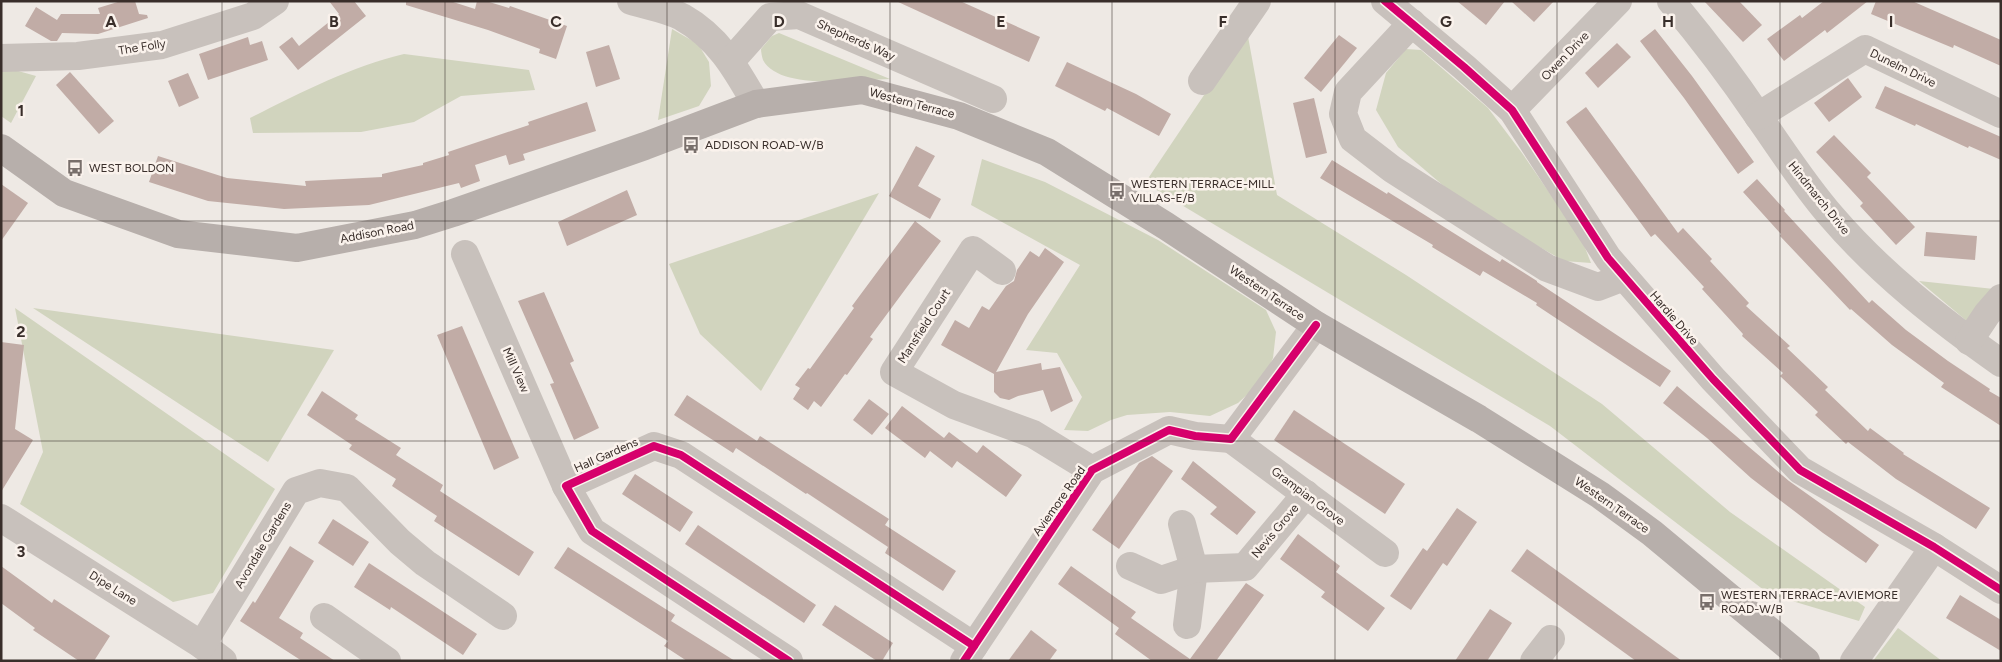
<svg xmlns="http://www.w3.org/2000/svg" width="2002" height="662" viewBox="0 0 2002 662" font-family="Figtree,sans-serif">
	<rect width="100%" height="100%" fill="#eee9e4"/>
	<g fill="#d1d4be">
		<path d="M672 29 698 44 709 62 711 86 699 106 658 120Z"/>
		<path d="M1247 31 1277 195 1406 275 1602 404 1730 512 1865 607 1859 621 1769 594 1550 426 1145 183Z"/>
		<path d="M779 33 890 79C860 80 779 91 763 60 762 57 761 52 761 49L772 36Z"/>
		<path d="M1406 49 1421 50 1488 108 1522 153 1582 240 1591 263 1564 261 1466 205 1398 147 1376 110 1386 73Z"/>
		<path d="M404 54 529 70 535 90 461 96 414 122 361 132 253 133 250 118C300 93 350 67 404 54Z"/>
		<path d="M11 69 36 76 11 123 1 116V70Z"/>
		<path d="M982 159 1045 182 1158 240 1266 310 1276 332 1273 358 1263 380 1238 403 1210 416 1170 412 1127 415 1111 420 1088 431 1064 430 1082 397 1057 353 1026 350 1080 265 971 205Z"/>
		<path d="M879 193 761 391 700 334 669 264Z"/>
		<path d="M1919 281 1994 289 1968 322Z"/>
		<path d="M15 308 275 489 213 593 173 602 20 504 43 452Z"/>
		<path d="M33 308 334 350 268 462Z"/>
		<path d="M1898 628 1942 661H1873Z"/>
	</g>
	<g fill="#c1aca6">
		<path d="M121 1H135L139 14 147 15 148 18 98 34 62 33 57 41H51L25 26 36 7 57 20 61 14H100L98 8Z"/>
		<path d="M329 1H354L366 16 298 70 279 47 292 37 299 46 339 14Z"/>
		<path d="M406 1H450L475 9 477 1H486L509 8 510 6 567 26 556 59 539 53 540 49 488 30 406 5Z"/>
		<path d="M896 1H960L1040 37 1029 62Z"/>
		<path d="M1457 1H1505L1486 25Z"/>
		<path d="M1511 1H1554L1534 22Z"/>
		<path d="M1704 1H1739L1762 25 1743 42Z"/>
		<path d="M1824 1H1868L1827 33 1825 30 1784 61 1767 39 1800 15 1802 18Z"/>
		<path d="M1876 1H1912L2001 40V66L1954 45 1953 48 1871 14Z"/>
		<path d="M1655 29 1692 76 1754 162 1738 174 1684 98 1640 41Z"/>
		<path d="M1339 35 1357 48 1321 92 1304 78Z"/>
		<path d="M248 37 250 45 262 41 268 60 208 80 199 54Z"/>
		<path d="M1617 43 1631 57 1598 88 1585 73Z"/>
		<path d="M609 45 620 79 596 87 586 52Z"/>
		<path d="M1067 62 1136 94 1171 114 1159 136 1107 108 1105 111 1055 86Z"/>
		<path d="M70 72 114 121 99 134 56 85Z"/>
		<path d="M188 73 199 98 179 107 168 81Z"/>
		<path d="M1848 78 1862 97 1829 122 1814 103Z"/>
		<path d="M1885 86 2001 137V160L1969 146 1968 148 1916 124 1915 126 1875 108Z"/>
		<path d="M1314 98 1327 153 1306 158 1293 103Z"/>
		<path d="M587 102 596 131 523 154 525 160 509 165 506 155 475 165 480 181 461 188 459 183 369 205 284 209 208 201 149 182 158 156 227 178 306 186 305 181 382 177V174L423 165V163L449 155 448 152 529 125 528 122Z"/>
		<path d="M1586 107 1678 233 1683 228 1712 259 1710 261 1749 303 1746 306 1790 346 1787 348 1828 387 1825 390 1868 431 1870 428 1904 453 1903 454 1990 508 1976 529 1896 479 1848 442 1846 444 1815 415 1818 412 1780 376 1783 373 1742 336 1743 334 1702 289 1704 287 1655 234 1651 237 1566 122Z"/>
		<path d="M1834 135 1871 173 1867 177 1915 227 1896 245 1860 206 1863 203 1816 152Z"/>
		<path d="M916 146 935 156 918 186 941 199 930 219 889 196Z"/>
		<path d="M1332 160 1387 194 1388 192 1500 262 1502 259 1537 281V282L1671 371 1660 387 1536 305 1537 303 1483 271 1480 276 1432 247 1433 245 1320 178Z"/>
		<path d="M1757 179 1785 210 1784 211 1869 303 1872 300 1906 330 1948 361 1990 389 1989 391 2001 398V426L1941 387 1944 383 1892 345 1851 309 1850 310 1780 236 1781 234 1743 192Z"/>
		<path d="M1 184 28 203 1 241Z"/>
		<path d="M627 190 637 215 567 246 558 222Z"/>
		<path d="M915 221 941 241 870 337 873 339 847 375 845 374 821 407 814 401 808 410 793 399 800 388 795 385 808 368 810 369 854 308 852 306Z"/>
		<path d="M1926 232 1977 236 1975 260 1924 256Z"/>
		<path d="M1045 248 1064 262 1028 314 996 372 1041 363 1042 370 1060 367 1073 401 1051 412 1043 390 1018 396 1009 400 1000 398 994 392V374L941 345 955 320 969 328 982 306 989 310 1006 286 1014 281 1017 270 1030 251 1039 257Z"/>
		<path d="M544 292 574 361 570 363 599 428 574 440 550 384 554 383 518 301Z"/>
		<path d="M462 326 519 458 494 470 437 335Z"/>
		<path d="M1 342 24 345 15 429 33 440 1 492Z"/>
		<path d="M1677 386 1789 481 1879 545 1866 563 1823 533 1751 478 1707 438 1663 403Z"/>
		<path d="M322 391 358 415 355 419 401 448 396 455 443 485 440 491 534 552 519 576 434 521 437 516 392 486 396 479 349 449 352 445 307 415Z"/>
		<path d="M687 395 757 441 760 436 889 519 885 525 956 571 943 591 885 553 888 547 807 493 806 494 736 448 733 453 674 415Z"/>
		<path d="M869 399 889 414 872 435 853 420Z"/>
		<path d="M902 406 944 438 949 432 977 453 983 445 1022 475 1006 497 957 461 952 468 930 451 925 458 885 428Z"/>
		<path d="M1294 410 1405 484 1385 514 1274 440Z"/>
		<path d="M1152 456 1173 471 1119 549 1092 530 1139 463Z"/>
		<path d="M1193 461 1256 512 1237 535 1210 514 1217 507 1181 479Z"/>
		<path d="M635 474 693 512 680 532 622 494Z"/>
		<path d="M1457 508 1477 522 1447 566 1443 563 1411 610 1390 596 1423 548 1427 551Z"/>
		<path d="M333 519 369 542 353 566 318 543Z"/>
		<path d="M698 525 816 605 804 623 685 544Z"/>
		<path d="M1298 534 1340 566 1336 572 1385 608 1368 631 1321 597 1325 592 1280 559Z"/>
		<path d="M290 546 314 561 279 618 303 633 300 638 335 661H302L240 621 253 601 255 603Z"/>
		<path d="M568 547 675 615 671 621 735 661H687L664 646 668 641 554 568Z"/>
		<path d="M1527 549 1682 661H1636L1511 571Z"/>
		<path d="M369 563 477 634 463 655 391 607 390 610 354 587Z"/>
		<path d="M1 566 52 603 54 599 110 636 94 661H79L33 630 35 628 1 603Z"/>
		<path d="M1071 566 1136 612 1131 618 1190 659 1246 583 1264 595 1216 661H1152L1115 634 1119 628 1058 584Z"/>
		<path d="M1960 595 2001 620V651L1946 618Z"/>
		<path d="M835 605 893 643 882 661H877L822 625Z"/>
		<path d="M1490 609 1512 623 1487 661H1455Z"/>
		<path d="M1031 630 1057 650 1049 661H1008Z"/>
	</g>
	<g fill="none" stroke-linecap="round" stroke-linejoin="round">
		<g stroke="#c8c1bc" stroke-width="28">
			<path d="M631 1C647 6 667 9 682 17 719 38 736 69 756 104"/>
			<path d="M1385 1 1464 67 1512 110 1608 258 1713 379 1800 470 1934 547 2001 590"/>
			<path d="M1671 1C1702 38 1731 76 1758 116 1782 150 1804 185 1832 217 1881 274 1940 320 2001 363"/>
			<path d="M1412 23 1348 92 1343 114 1353 139 1392 169 1547 268 1598 287 1624 277"/>
			<path d="M1 58 78 56 162 45 253 16 275 1"/>
			<path d="M731 61 770 17 799 15 993 99"/>
			<path d="M1202 81 1257 1"/>
			<path d="M1512 110 1618 1"/>
			<path d="M1758 116 1865 49 2001 114"/>
			<path d="M465 254 566 486"/>
			<path d="M1002 271 973 250 894 372 954 405 1033 434 1092 470"/>
			<path d="M1969 341 1987 314 2001 298"/>
			<path d="M1231 439 1385 553"/>
			<path d="M1 518 202 645 223 661"/>
			<path d="M1182 524 1194 569 1187 625"/>
			<path d="M1130 566 1161 580 1194 569 1245 567 1306 494"/>
			<path d="M324 617 387 661"/>
			<path d="M202 645 296 491 320 483 347 488 400 542 425 563 503 616"/>
			<path d="M789 661 592 531 566 486 654 446 681 455 974 646"/>
			<path d="M964 661 1092 470 1169 430 1195 436 1231 439 1316 325"/>
			<path d="M1534 661 1551 639"/>
			<path d="M1854 661 1934 547"/>
		</g>
		<path stroke="#b7afab" stroke-width="28" d="M1 148 64 193 178 234 297 248 415 225 453 213 645 146 756 104 862 90 959 116 1047 152 1166 226 1316 325 1479 419 1600 495 1652 533 1806 661"/>
		<g stroke="#faf2ec" stroke-width="11">
			<g id="cycleway">
				<path d="M1385 1 1464 67 1512 110 1608 258 1713 379 1800 470 1934 547 2001 590"/>
				<path d="M789 661 592 531 566 486 654 446 681 455 974 646"/>
				<path d="M964 661 1092 470 1169 430 1195 436 1231 439 1316 325"/>
			</g>
		</g>
		<use href="#cycleway" stroke="#d6006c" stroke-width="8"/>
	</g>
	<path fill="none" stroke="#392e2a" stroke-width="1" stroke-opacity="0.55" d="M222 1V661M445 1V661M667 1V661M890 1V661M1112 1V661M1335 1V661M1557 1V661M1780 1V661M1 221H2001M1 441H2001"/>
	<defs>
		<g id="bus-bare" transform="scale(1.35)"><path d="M-5-6H5V4H4V6H2V4H-2V6H-4V4H-5ZM-3.5-4V0h7V-4ZM-3.5 1.2v1.5H-2V1.2ZM2 1.2v1.5H3.5V1.2Z" fill="#786f6b" stroke="#faf2ec" stroke-width="2.5" paint-order="stroke"/></g>
	</defs>
	<g fill-rule="evenodd">
		<use href="#bus-bare" x="691" y="145"/>
		<use href="#bus-bare" x="75" y="168"/>
		<use href="#bus-bare" x="1117" y="191"/>
		<use href="#bus-bare" x="1707" y="602"/>
	</g>
	<g text-anchor="middle" stroke-width="5" stroke-linejoin="round" paint-order="stroke">
		<g font-size="12" fill="#392e2a" stroke="#faf2ec">
			<text transform="translate(856 40) rotate(24)" y="4">Shepherds Way</text>
			<text transform="translate(142 47) rotate(-9)" y="4">The Folly</text>
			<text transform="translate(1565 56) rotate(-46)" y="4">Owen Drive</text>
			<text transform="translate(1903 68) rotate(26)" y="4">Dunelm Drive</text>
			<text transform="translate(912 103) rotate(15)" y="4">Western Terrace</text>
			<text transform="translate(1819 198) rotate(51)" y="4">Hindmarch Drive</text>
			<text transform="translate(377 232) rotate(-11)" y="4">Addison Road</text>
			<text transform="translate(1267 293) rotate(34)" y="4">Western Terrace</text>
			<text transform="translate(1674 318) rotate(49)" y="4">Hardie Drive</text>
			<text transform="translate(924 326) rotate(-57)" y="4">Mansfield Court</text>
			<text transform="translate(516 370) rotate(66)" y="4">Mill View</text>
			<text transform="translate(606 455) rotate(-24)" y="4">Hall Gardens</text>
			<text transform="translate(1308 496) rotate(37)" y="4">Grampian Grove</text>
			<text transform="translate(1059 501) rotate(-55)" y="4">Aviemore Road</text>
			<text transform="translate(1612 505) rotate(35)" y="4">Western Terrace</text>
			<text transform="translate(1275 531) rotate(-50)" y="4">Nevis Grove</text>
			<text transform="translate(263 545) rotate(-59)" y="4">Avondale Gardens</text>
			<text transform="translate(113 588) rotate(32)" y="4">Dipe Lane</text>
		</g>
		<g font-size="12" fill="#392e2a" stroke="#faf2ec" text-anchor="start">
			<text x="705" y="149">ADDISON ROAD-W/B</text>
			<text x="89" y="172">WEST BOLDON</text>
			<text x="1131" y="188">WESTERN TERRACE-MILL<tspan x="1131" dy="14">VILLAS-E/B</tspan></text>
			<text x="1721" y="599">WESTERN TERRACE-AVIEMORE<tspan x="1721" dy="14">ROAD-W/B</tspan></text>
		</g>
	</g>
	<g font-size="16" text-anchor="middle" font-weight="bold" fill="#392e2a" stroke="#faf2ec" stroke-width="5" stroke-linejoin="round" paint-order="stroke">
		<text x="111" y="27">A</text>
		<text x="334" y="27">B</text>
		<text x="556" y="27">C</text>
		<text x="779" y="27">D</text>
		<text x="1001" y="27">E</text>
		<text x="1223" y="27">F</text>
		<text x="1446" y="27">G</text>
		<text x="1668" y="27">H</text>
		<text x="1891" y="27">I</text>
		<text x="21" y="116">1</text>
		<text x="21" y="337">2</text>
		<text x="21" y="557">3</text>
	</g>
	<rect width="2002" height="662" fill="none" stroke="#392e2a" stroke-width="5"/>
</svg>
